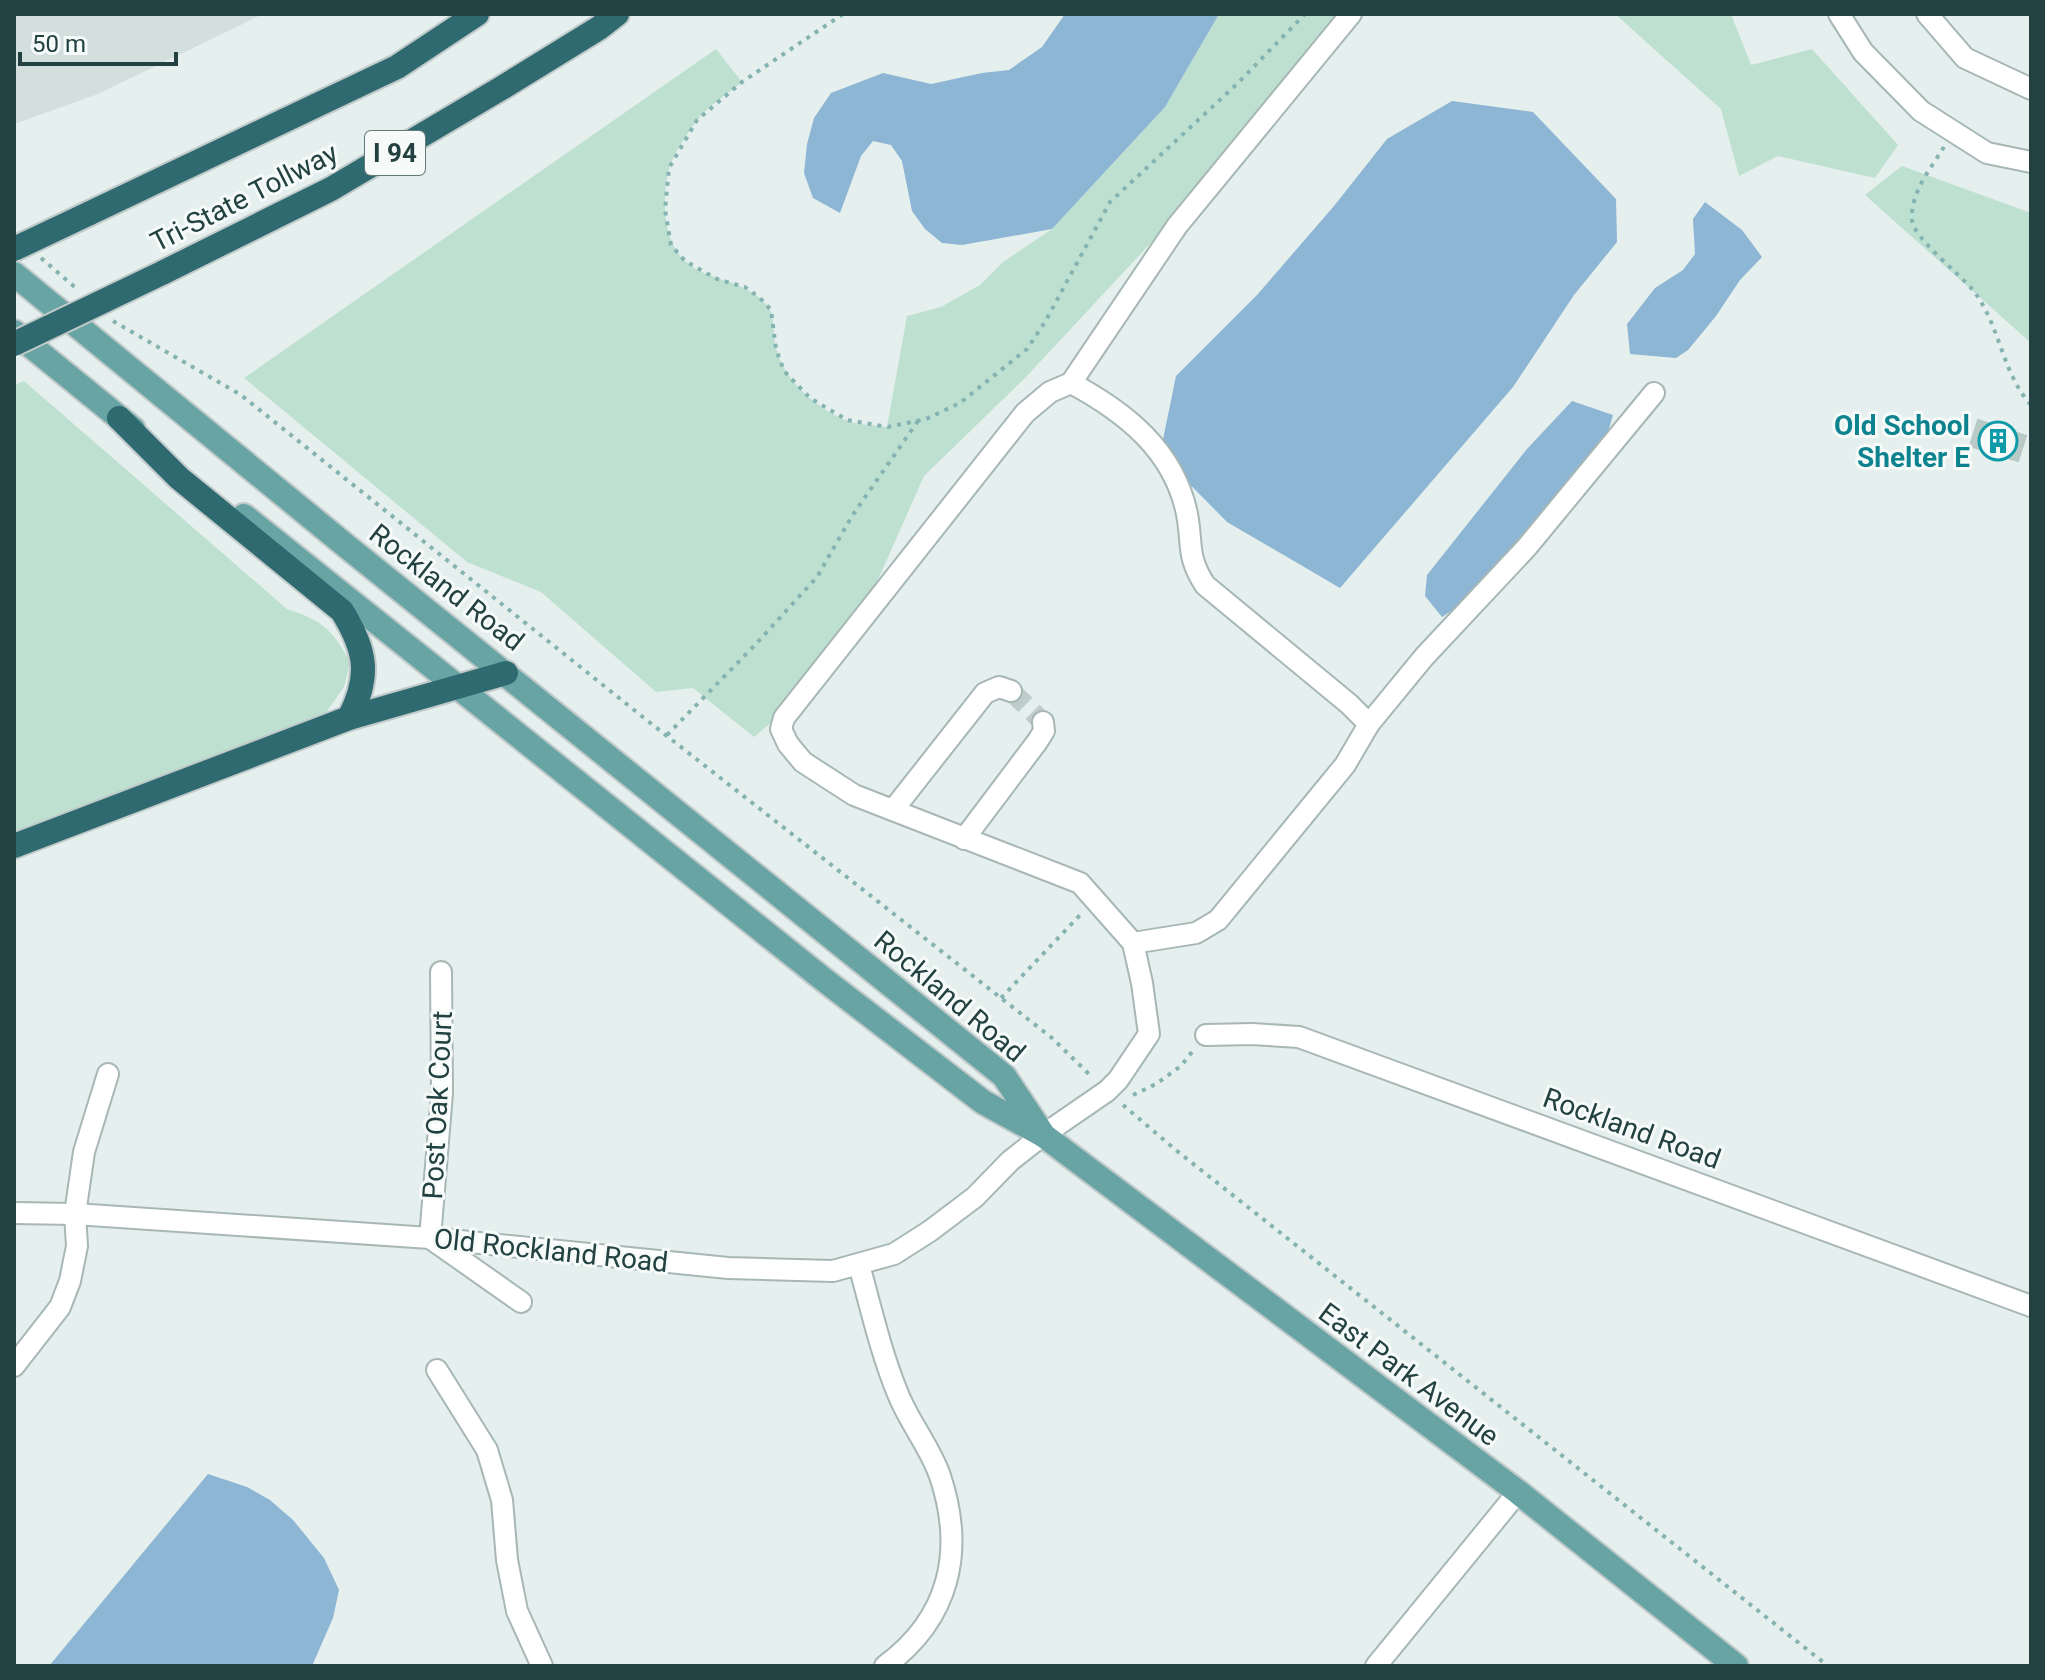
<svg xmlns="http://www.w3.org/2000/svg" width="2045" height="1680" viewBox="0 0 2045 1680" font-family="Roboto,sans-serif">
	<rect width="100%" height="100%" fill="#e5efed"/>
	<path fill="#d3dfdd" d="M14 14H263L98 94 14 124Z"/>
	<g fill="#bee0d1">
		<path d="M1219 14H1364L1025 378 924 476 841 663 754 737 693 688 656 692 541 592 467 562 244 378 716 49 742 82C728 94 707 106 696 122 687 134 673 154 669 169 662 197 662 240 685 261 709 283 748 279 768 307 775 316 773 336 776 348 784 380 815 407 845 420 857 425 874 425 887 427L907 316 941 307 980 285 1003 262 1052 229 1165 107Z"/>
		<path d="M1615 14H1731L1751 65 1812 49 1898 145 1875 178 1778 156 1739 176 1721 109Z"/>
		<path d="M1902 166 2031 213V343L1865 195Z"/>
		<path d="M24 381 287 609C323 621 332 629 350 662L344 687 313 731 14 837V385Z"/>
	</g>
	<g fill="#8db5d4">
		<path d="M1065 14H1219L1165 107 1052 229 962 245 942 243 925 229 912 211 902 161 891 145 873 141 861 156 840 213 813 198 804 173 807 144 814 118 831 93 883 73 931 84 982 73 1009 70 1042 47Z"/>
		<path d="M1452 101 1533 112 1616 199 1617 242 1574 295 1513 387 1340 588 1227 522 1160 454 1176 376 1257 295 1334 206 1387 139Z"/>
		<path d="M1705 202 1742 230 1762 257 1740 280 1716 316 1688 350 1676 358 1630 354 1627 324 1655 288 1683 270 1695 254 1693 219Z"/>
		<path d="M1572 401 1613 415 1606 439 1531 528 1464 603 1442 617 1425 596 1427 575 1527 449Z"/>
		<path d="M208 1474 247 1487 270 1500 293 1520 324 1558 339 1590 333 1618 312 1666H49Z"/>
	</g>
	<path fill="#bacac7" stroke="#b7c9c6" stroke-width="2" d="M1978 420 2026 436 2018 461 1970 446Z"/>
	<g fill="none" stroke-linecap="round" stroke-linejoin="round">
		<path stroke="#becccb" stroke-width="20" stroke-dasharray="20 10" stroke-linecap="butt" d="M1011 691 1043 722"/>
		<g stroke="#a7b7b6" stroke-width="24">
			<g id="minor">
				<path d="M1839 14 1863 52 1921 111 1987 153 2031 162"/>
				<path d="M1927 14 1965 58 2031 89"/>
				<path d="M1071 383C1125 412 1174 450 1187 514 1193 546 1186 555 1205 585L1349 704 1369 724"/>
				<path d="M893 810 985 693 999 687 1011 691"/>
				<path d="M964 839 1037 742 1044 731 1043 722"/>
				<path d="M1133 943 1196 933 1218 920 1345 765 1369 724 1424 657 1527 547 1654 393"/>
				<path d="M441 972 442 1093 430 1238 521 1302"/>
				<path d="M1206 1035 1252 1034 1299 1037 2031 1306"/>
				<path d="M14 1213 75 1214 430 1238 728 1268 833 1271 894 1254 930 1231 975 1197 1010 1161 1043 1135 1107 1091 1118 1080 1149 1034 1142 983 1133 943 1080 883 854 795 803 762 788 744 781 729 784 718 1025 413 1050 392 1071 383 1177 226 1351 14"/>
				<path d="M859 1265C871 1308 881 1353 898 1394 909 1422 930 1447 940 1476 965 1551 950 1618 885 1666"/>
				<path d="M14 1366 60 1307 70 1281 77 1246 75 1214 84 1152 108 1074"/>
				<path d="M437 1370 487 1450 502 1500 507 1560 517 1611 542 1666"/>
				<path d="M1376 1666 1518 1492"/>
			</g>
		</g>
		<g stroke="#c1caca" stroke-width="28">
			<g id="major">
				<path d="M14 274 345 545 1004 1076 1042 1133"/>
				<path d="M14 332 133 429"/>
				<path d="M244 516 823 979 983 1102 1043 1135 1518 1492 1736 1666"/>
			</g>
		</g>
		<g stroke="#c1caca" stroke-width="28">
			<g id="highway">
				<path d="M88 214 397 67 477 14"/>
				<path d="M162 273 331 189 500 89 599 28 617 14"/>
				<path d="M119 418 179 478 342 611C366 650 371 676 349 718"/>
				<path d="M14 846 349 718 506 673"/>
			</g>
		</g>
		<g stroke="#85b3b1" stroke-width="4" stroke-dasharray="4 6" stroke-linecap="butt">
			<path d="M843 14 742 82 697 120 669 168 665 210 671 245 685 261 717 279 745 287 760 298 771 310 776 349 784 371 810 398 847 420 888 427 926 419 960 403 1027 349 1045 322 1110 202 1238 83 1305 14"/>
			<path d="M1944 147C1931 168 1910 193 1912 220 1914 239 1959 273 1972 289 2000 323 2001 372 2031 405"/>
			<path d="M41 258 77 289"/>
			<path d="M113 321 241 395 644 718 1052 1038 1092 1077"/>
			<path d="M667 735 755 645 817 577 852 516 918 421"/>
			<path d="M1001 998 1082 913"/>
			<path d="M1133 1095 1156 1084 1181 1066 1195 1048"/>
			<path d="M1123 1105 1177 1151 1828 1666"/>
		</g>
		<use href="#minor" stroke="#fff" stroke-width="20"/>
		<use href="#major" stroke="#69a4a5" stroke-width="24"/>
		<use href="#highway" stroke="#2e6a6f" stroke-width="24"/>
		<g stroke="#c1caca" stroke-width="28" stroke-linecap="butt">
			<g id="highway-bridge">
				<path d="M14 249 88 214"/>
				<path d="M14 344 162 273"/>
			</g>
		</g>
		<use href="#highway-bridge" stroke="#2e6a6f" stroke-width="24"/>
	</g>
	<defs>
		<g id="building-ring" transform="scale(2)"><circle r="9.5" fill="#f6fbfa" stroke="#0f9aa8" stroke-width="1.5"/><path d="M-4-6H4V6H1V3H-1V6H-4ZM-2.5-4.3h1.7v1.8h-1.7ZM.8-4.3h1.7v1.8H.8ZM-2.5-1h1.7V.8h-1.7ZM.8-1h1.7V.8H.8Z" fill="#0f9aa8"/></g>
	</defs>
	<g fill-rule="evenodd">
		<use href="#building-ring" x="1998" y="441"/>
	</g>
	<g text-anchor="middle" stroke-width="6" stroke-linejoin="round" paint-order="stroke">
		<rect fill="#f6fbfa" stroke="#627978" stroke-width="2" x="365" y="131" width="60" height="44" rx="6"/>
		<g font-size="26" font-weight="bold" fill="#234141">
			<text x="395" y="162">I 94</text>
		</g>
		<g font-size="28" fill="#234141" stroke="#f6fbfa">
			<text transform="translate(244 197) rotate(-27)" y="10">Tri-State Tollway</text>
			<text transform="translate(447 587) rotate(38)" y="10">Rockland Road</text>
			<text transform="translate(950 996) rotate(40)" y="10">Rockland Road</text>
			<text transform="translate(437 1105) rotate(-87)" y="10">Post Oak Court</text>
			<text transform="translate(1632 1128) rotate(20)" y="10">Rockland Road</text>
			<text transform="translate(551 1250) rotate(6)" y="10">Old Rockland Road</text>
			<text transform="translate(1409 1374) rotate(37)" y="10">East Park Avenue</text>
		</g>
		<g font-size="28" font-weight="bold" fill="#0d838f" stroke="#f6fbfa" text-anchor="end">
			<text x="1970" y="435">Old School<tspan x="1970" dy="32">Shelter E</tspan></text>
		</g>
	</g>
	<rect width="2045" height="1680" fill="none" stroke="#234141" stroke-width="32"/>
	<path d="M20 52v12h156v-12" fill="none" stroke="#234141" stroke-width="4"/>
	<text x="32" y="52" font-size="24" fill="#234141" stroke="#f6fbfa" stroke-width="6" paint-order="stroke">50 m</text>
</svg>
